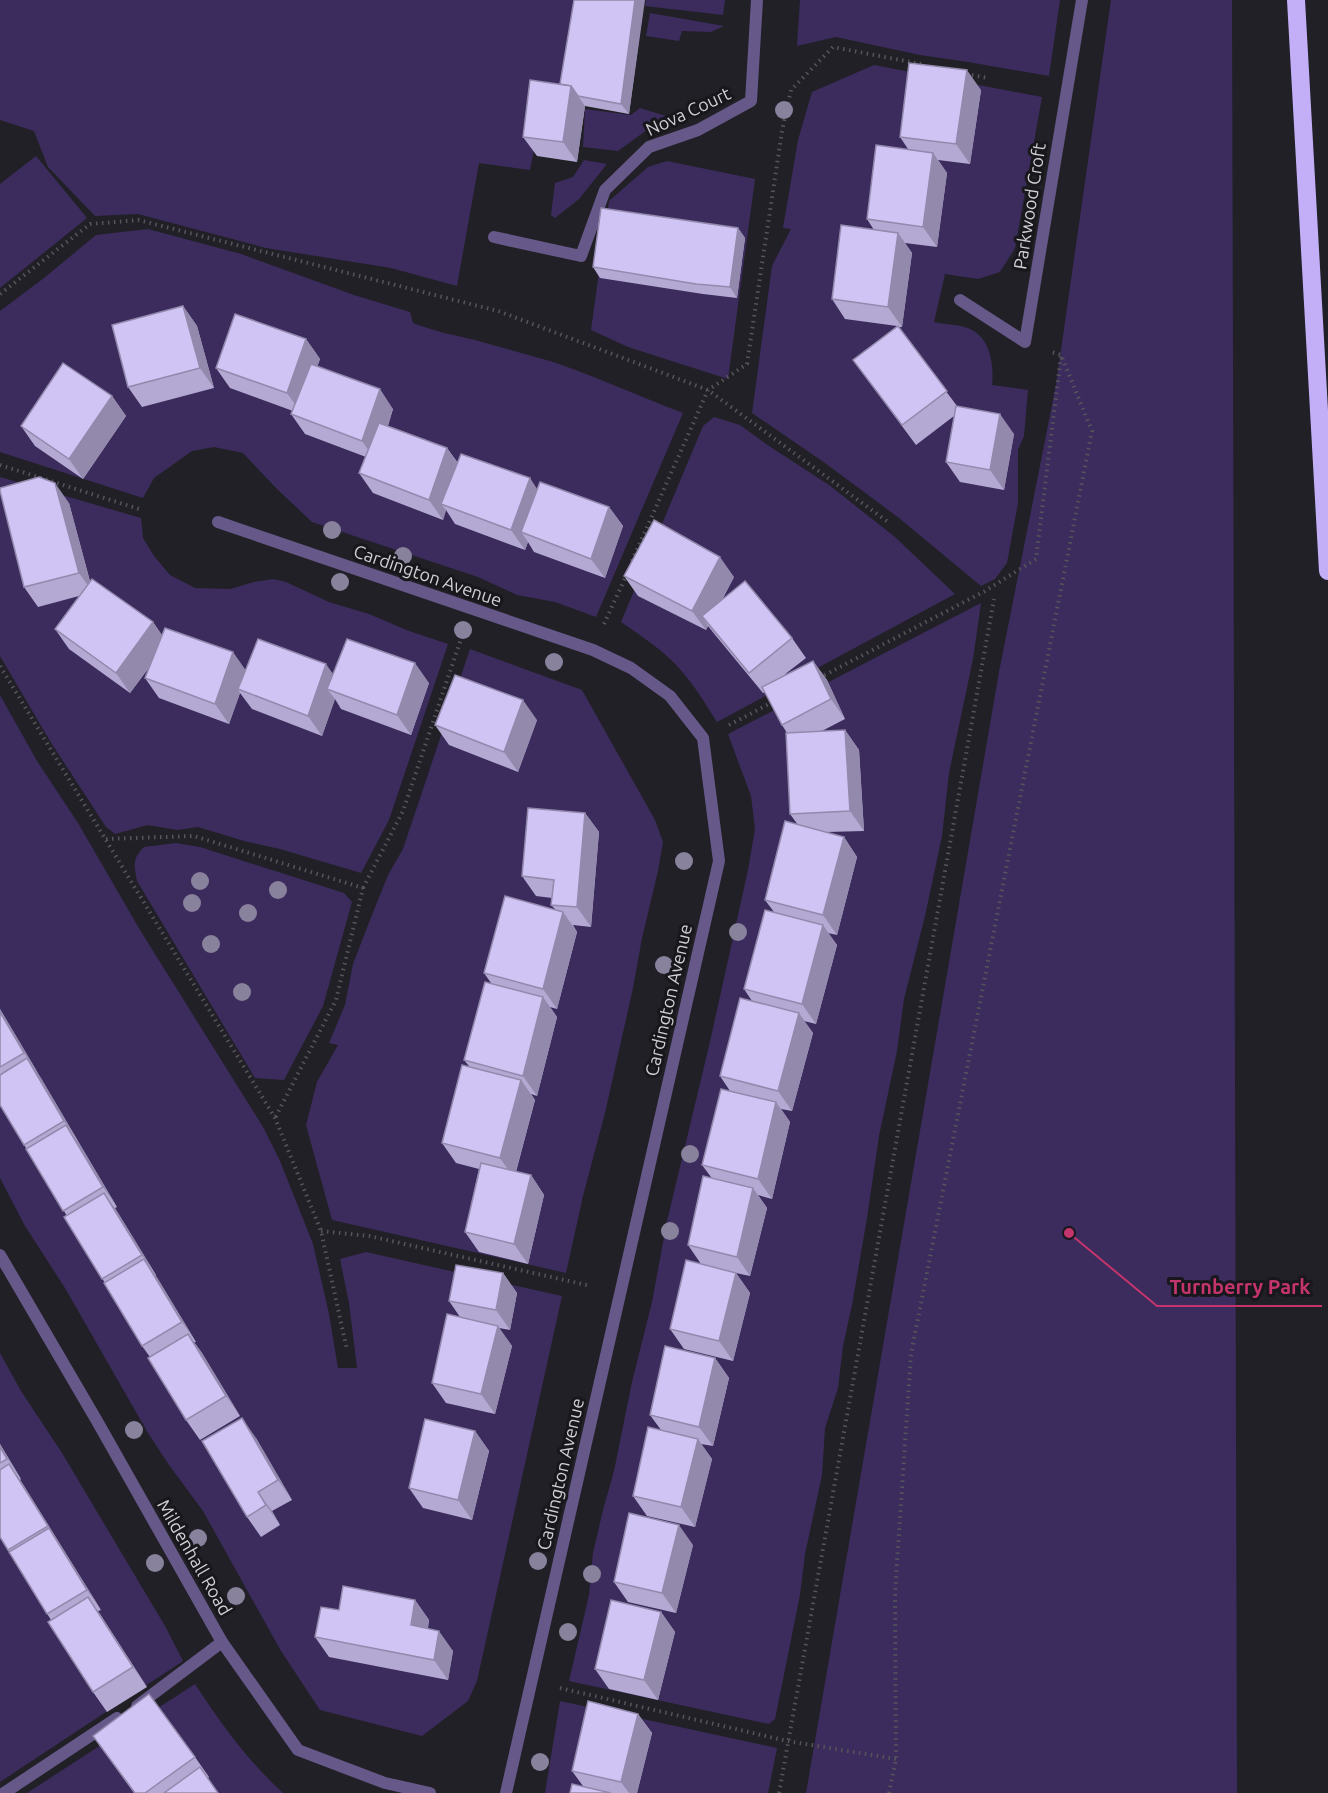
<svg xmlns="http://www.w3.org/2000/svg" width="1328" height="1793" viewBox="0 0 1328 1793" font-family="Ubuntu,sans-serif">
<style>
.green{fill:#3c2c5d}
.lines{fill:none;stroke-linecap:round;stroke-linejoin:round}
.path{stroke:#56555b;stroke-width:4;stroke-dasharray:1.5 4.5;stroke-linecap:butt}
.lane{stroke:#665889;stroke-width:12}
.street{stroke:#665889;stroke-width:12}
.highway{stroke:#c3aff8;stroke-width:18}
.tree{fill:#88829c}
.wall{fill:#b3a9d3}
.shaded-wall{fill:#9289ac}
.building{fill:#d0c4f5;stroke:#9289ac;stroke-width:1.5}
.labels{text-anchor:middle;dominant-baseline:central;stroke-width:6;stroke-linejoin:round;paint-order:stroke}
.street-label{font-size:18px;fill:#d1d0d4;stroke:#18171c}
.leader{fill:none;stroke:#c4346d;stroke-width:2}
.callout-dot{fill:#c4346d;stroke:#18171c;stroke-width:2}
.callout-label{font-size:20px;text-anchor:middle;font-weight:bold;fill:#c4346d;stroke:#18171c;stroke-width:6;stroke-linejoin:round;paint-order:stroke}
</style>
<rect width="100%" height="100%" fill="#212026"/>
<g class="green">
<path d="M0,0H583L566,103L544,100L530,170L479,163L457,286L391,268L266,248L138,214L95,216L48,167L34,131L0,120Z"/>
<path d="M646,0H725L723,15L645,6Z"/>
<path d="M800,0H1060L1049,76L968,62L920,55L836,37L797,46Z"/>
<path d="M1111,0H1232L1237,1793H806L999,672L1056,385Z"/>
<path d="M650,13L724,26L711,32L682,31L679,41L646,36Z"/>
<path d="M874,65L1042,97L1015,248L1000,272L978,279L945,274L934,322C946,325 961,324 972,330C991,340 994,366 992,385L1028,390L1024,436L1018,450V503L1007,563L995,579L981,586L899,518L825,463L752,413L772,266L791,229L783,228L798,140L812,92Z"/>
<path d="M640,108L666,116L618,151L583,147L585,109L631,115Z"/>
<path d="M36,156L87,218L0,288V184Z"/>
<path d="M584,160L607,164L579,199L555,218L551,215L555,183L573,177Z"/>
<path d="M667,161L755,179L728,379L628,347L591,330L609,201L648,167Z"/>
<path d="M148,229L241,254L354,295L410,312L413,323C433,331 453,335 475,340C500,347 525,354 550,361C595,376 638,396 683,413L596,617L555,602L517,595L478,577L312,522L277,489L243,453L214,447L192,451L154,478L143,498L0,452V311L44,278L96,235Z"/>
<path d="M714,417L740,425L766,444L829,485L895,537L955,594L717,722C705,703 694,685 679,668C663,650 641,636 621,622L703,426Z"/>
<path d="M0,477L141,518L143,538L154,556L170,575L195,588L230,589L254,582L273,579L286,582L329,602L369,614L409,631L448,644L389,820L361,873L280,849L244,841L198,827L177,830L148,825L115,834L106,827L50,741L0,656Z"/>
<path d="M981,603L973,659L949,773L942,836L925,916L904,999L897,1051L879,1136L867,1218L852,1305L843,1346L838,1388L825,1428L822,1475L805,1554L800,1595L775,1719L769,1724L569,1681L589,1595L593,1553L603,1510L614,1471L632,1382L652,1302L667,1221L709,1046L748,870L755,829L751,796L728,734Z"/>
<path d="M470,649L582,690L655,820L663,842L658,871L642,938L633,988L605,1113L583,1196L566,1273L332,1220L306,1125L317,1082L338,1045L329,1043L345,1005L353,964L370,920L388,875L403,849Z"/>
<path d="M0,695L37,761L78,823L140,930L263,1127L280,1161L313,1244L329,1314L338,1368H357L349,1303L340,1259L366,1252L562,1296L477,1681L468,1701L422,1736L320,1710L281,1651L203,1511L169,1465L148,1433L65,1288L25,1226L0,1178Z"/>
<path d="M176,843L200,847L344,893L352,902L323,1006L284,1080L255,1078L137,881C134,865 132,859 144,847Z"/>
<path d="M0,1353L21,1391L62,1453L165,1626L183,1661L0,1782Z"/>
<path d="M195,1684C221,1724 248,1761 283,1793H27Z"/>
<path d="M560,1701L777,1748L768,1793H545Z"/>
</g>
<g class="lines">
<g class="path">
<path d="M966,74L988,78"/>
<path d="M0,294L90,224L138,220L498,311L708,390L888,522"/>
<path d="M0,465L142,510"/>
<path d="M632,561L708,390L747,364L782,131L791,90L833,47L921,64"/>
<path d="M604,624L627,574"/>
<path d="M0,666L275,1118L321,1231L347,1350"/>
<path d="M819,678L985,591L1036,559L1061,356"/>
<path d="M729,725L773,702"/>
<path d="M106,839L194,836L363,888L336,1000L275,1118"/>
<path d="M363,888L403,811L462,636"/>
<path d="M321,1231L369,1236L591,1286"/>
<path d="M560,1688L787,1741L896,1759"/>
<path d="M779,1793L994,599"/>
<path d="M889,1793L896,1759L895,1593L911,1354L1092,431L1061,355L1052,352"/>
</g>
<g class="lane">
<path d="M137,1706L222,1642"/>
<path d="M4,1793L117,1718"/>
</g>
<g class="street">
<path d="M494,237L581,256L605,190L649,147L698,130L751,101L757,0"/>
<path d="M960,300L1025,342L1082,0"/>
<path d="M218,522L593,650L631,668L670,696L703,738L719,861L506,1793"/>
<path d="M0,1255L97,1421L222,1642L298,1750L385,1783L430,1793"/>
</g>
<path class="highway" d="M1296,0L1328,571"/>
</g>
<g class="tree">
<circle cx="784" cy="110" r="9"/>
<circle cx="332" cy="530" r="9"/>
<circle cx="403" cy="556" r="9"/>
<circle cx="340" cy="582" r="9"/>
<circle cx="463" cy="630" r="9"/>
<circle cx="554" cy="662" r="9"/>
<circle cx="684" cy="861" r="9"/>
<circle cx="200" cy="881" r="9"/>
<circle cx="278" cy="890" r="9"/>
<circle cx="192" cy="903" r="9"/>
<circle cx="248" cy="913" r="9"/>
<circle cx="738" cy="932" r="9"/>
<circle cx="211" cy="944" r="9"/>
<circle cx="664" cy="965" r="9"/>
<circle cx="242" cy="992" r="9"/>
<circle cx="690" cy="1154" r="9"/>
<circle cx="670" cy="1231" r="9"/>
<circle cx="134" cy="1430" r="9"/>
<circle cx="198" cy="1538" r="9"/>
<circle cx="538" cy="1561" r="9"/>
<circle cx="155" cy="1563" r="9"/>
<circle cx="592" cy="1574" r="9"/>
<circle cx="236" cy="1596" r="9"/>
<circle cx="568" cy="1632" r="9"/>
<circle cx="540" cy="1762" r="9"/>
</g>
<g class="wall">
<path d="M643,9L629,114L585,106L577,162L537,156L523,137L560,84Z"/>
<path d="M981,90L970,164L938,160L947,173L937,247L905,243L912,253L902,327H898L957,406L1014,434L1004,490L960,482L946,462L954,416L916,445L853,360L897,326L845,319L832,299L874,230L867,219L908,149L900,137Z"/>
<path d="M738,228L745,238L737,298L703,294L600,278L593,267Z"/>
<path d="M183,306L197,326L214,388L142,407L128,387Z"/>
<path d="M306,339L320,359L317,367L393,409L388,426L447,448L458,463L538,490L609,507L623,526L605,578L534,552L528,542L525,550L455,524L446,510L443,520L373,493L359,473L366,457L305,434L291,414L293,411L230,388L216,368Z"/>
<path d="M112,396L126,416L83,479L35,446L21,426Z"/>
<path d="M69,503L90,581L153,622L162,636L246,670L333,674L429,683L411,735L341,709L335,699L322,736L252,709L240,693L229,724L159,698L145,678L151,665L130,693L69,649L55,629L79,596L38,607L24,587Z"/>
<path d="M624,576L734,577L722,600L792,638L806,658L784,675L813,661L827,680L845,719L822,731L845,730L859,750L864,831L827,832L844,837L857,857L837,935L828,933L837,945L816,1024L804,1021L813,1033L792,1111L781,1109L790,1122L772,1199L758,1195L767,1208L750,1276L736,1273L750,1293L733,1361L684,1349L670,1329L701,1264L688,1245L711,1177L702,1165L730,1091L720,1076L752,1001L744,989L774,912L765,900L798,825L790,814L787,733L782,725L765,692L763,693L716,636L708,626L706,630L638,596Z"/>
<path d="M537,720L518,772L449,745L435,725Z"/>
<path d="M585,813L599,832L591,927L573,925L577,932L557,1009L550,1007L557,1017L537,1096L531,1094L535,1100L516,1172L531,1175L544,1195L528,1264L479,1252L465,1232L479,1169L456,1163L442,1143L469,1066L464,1060L491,983L484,973L555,909L551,905L552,898L536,896L522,876Z"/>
<path d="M0,1009L117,1207L115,1208L156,1275V1276L196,1342H194L202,1353L240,1416L200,1440L186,1420L150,1357L142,1346L105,1283L64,1217L67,1216L0,1105Z"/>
<path d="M503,1273L517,1293L510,1330L499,1328L512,1346L495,1414L446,1403L432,1383L460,1317L449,1301Z"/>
<path d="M715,1358L729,1378L713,1446L701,1444L712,1459L695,1527L647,1516L633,1496L661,1430L650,1415Z"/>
<path d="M475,1431L489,1451L472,1520L423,1508L409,1488Z"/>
<path d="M256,1438L292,1500L272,1511L280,1525L261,1537L247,1517Z"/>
<path d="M0,1444L21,1479L20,1480L101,1610L98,1611L147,1687L107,1712L93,1692L51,1620L0,1537Z"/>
<path d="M693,1545L676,1613L628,1602L614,1582Z"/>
<path d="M415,1600L429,1620L428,1628L453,1651L448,1680L329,1657L315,1637L339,1610Z"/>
<path d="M661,1612L675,1632L658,1700L609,1689L595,1669Z"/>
<path d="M638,1714L652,1733L637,1793H570L583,1786L572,1771Z"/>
<path d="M93,1736L195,1757L209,1777L208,1778L218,1793H134Z"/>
</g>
<g class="shaded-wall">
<path d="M635,0H645L629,114L621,104Z"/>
<path d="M967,70L981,90L970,164L956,144Z"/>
<path d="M571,86L585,106L577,162L563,142Z"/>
<path d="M933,153L947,173L937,247L923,227Z"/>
<path d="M738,228L745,238L737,298L730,287Z"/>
<path d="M898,233L912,253L902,327L888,307Z"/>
<path d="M183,306L197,326L214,388L200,368Z"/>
<path d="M306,339L320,359L301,413L287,393Z"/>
<path d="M380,389L393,409L376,461L362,441Z"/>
<path d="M112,396L126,416L83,479L69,459Z"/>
<path d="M1000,414L1014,434L1004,490L990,470Z"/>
<path d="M447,448L461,468L441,504L446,510L443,520L429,500Z"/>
<path d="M530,478L543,498L521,532L528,542L525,550L511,530Z"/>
<path d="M55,483L69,503L93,593L79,573Z"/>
<path d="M609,507L623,526L605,578L591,559Z"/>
<path d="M720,557L734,577L709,625L702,616L708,626L706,630L692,611Z"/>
<path d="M153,622L167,642L130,693L116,673Z"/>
<path d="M233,652L247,672L238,689L240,693L229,724L215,704Z"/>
<path d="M813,661L827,680L845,719L831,699Z"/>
<path d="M415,663L429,683L411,735L397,715Z"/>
<path d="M326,664L340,684L327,689L335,699L322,736L308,716Z"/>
<path d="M523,700L537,720L518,772L504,752Z"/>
<path d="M845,730L859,750L864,831L850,811Z"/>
<path d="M585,813L599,832L591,927L577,907Z"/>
<path d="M844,837L857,857L837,935L823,915Z"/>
<path d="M563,912L577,932L557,1009L543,989Z"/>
<path d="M823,925L837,945L816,1024L802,1004Z"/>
<path d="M543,997L557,1017L537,1096L523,1076Z"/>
<path d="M0,1009L38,1073L24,1053L0,1012Z"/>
<path d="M799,1013L813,1033L792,1111L778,1091Z"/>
<path d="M27,1058L41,1078L78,1141L64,1121Z"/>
<path d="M521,1080L535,1100L514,1178L500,1158Z"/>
<path d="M776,1102L790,1122L772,1199L758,1179Z"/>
<path d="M66,1125L80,1145L117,1207L103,1187Z"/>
<path d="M531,1175L544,1195L528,1264L514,1244Z"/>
<path d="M753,1188L767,1208L750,1276L737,1257Z"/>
<path d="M104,1193L118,1213L156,1275L142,1255Z"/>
<path d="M144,1259L158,1279L196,1342L182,1322Z"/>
<path d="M503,1273L517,1293L510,1330L496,1310Z"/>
<path d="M736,1273L750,1293L733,1361L719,1341Z"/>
<path d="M498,1326L512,1346L495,1414L481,1394Z"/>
<path d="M188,1334L202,1353L240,1416L226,1396Z"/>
<path d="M715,1358L729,1378L713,1446L699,1427Z"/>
<path d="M242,1418L256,1438L292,1500L278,1480Z"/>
<path d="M475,1431L489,1451L472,1520L458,1500Z"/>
<path d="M698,1439L712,1459L695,1527L681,1507Z"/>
<path d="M0,1444L21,1479L0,1447Z"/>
<path d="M9,1464L23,1484L101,1610L87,1590Z"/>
<path d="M258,1492L272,1511L280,1525L266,1505Z"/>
<path d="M679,1525L693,1545L676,1613L662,1593Z"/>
<path d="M88,1597L102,1617L147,1687L133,1667Z"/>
<path d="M415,1600L429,1620L425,1645L411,1625Z"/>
<path d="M661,1612L675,1632L658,1700L644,1680Z"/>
<path d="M439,1631L453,1651L448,1680L434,1660Z"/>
<path d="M638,1714L652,1733L637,1793H629L621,1782Z"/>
</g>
<g class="building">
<path d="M574,0H635L621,104L578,96L571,86L560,84Z"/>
<path d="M909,63L967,70L956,144L900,137Z"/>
<path d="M530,80L571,86L563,142L523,137Z"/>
<path d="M876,145L933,153L923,227L867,219Z"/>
<path d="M601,208L738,228L730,287L696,284L593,267Z"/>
<path d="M841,225L898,233L888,307L832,299Z"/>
<path d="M183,306L200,368L128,387L112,325Z"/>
<path d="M235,314L306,339L287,393L216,368Z"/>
<path d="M898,326L947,391L902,425L853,360Z"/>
<path d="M63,363L112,396L69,459L21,426Z"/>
<path d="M311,364L380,389L362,441L291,414Z"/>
<path d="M956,406L1000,414L990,470L946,462Z"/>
<path d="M379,423L447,448L429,500L359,473Z"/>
<path d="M461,454L530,478L511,530L441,504Z"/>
<path d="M39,477L55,483L79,573L24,587L0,491V488Z"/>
<path d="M540,482L609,507L591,559L521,532Z"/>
<path d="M654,520L720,557L692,611L624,576Z"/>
<path d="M92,579L153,622L116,673L55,629Z"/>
<path d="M745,581L792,638L749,673L702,616Z"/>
<path d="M165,628L233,652L215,704L145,678Z"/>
<path d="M258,639L326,664L308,716L238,689Z"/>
<path d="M347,639L415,663L397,715L327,689Z"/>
<path d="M813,661L831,699L782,725L762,687Z"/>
<path d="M455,675L523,700L504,752L435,725Z"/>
<path d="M845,730L850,811L790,814L786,733Z"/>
<path d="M528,808L585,813L577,907L551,905L554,880L522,876Z"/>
<path d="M785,821L844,837L823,915L765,900Z"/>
<path d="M505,896L563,912L543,989L484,973Z"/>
<path d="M765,910L823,925L802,1004L744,989Z"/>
<path d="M485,982L543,997L523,1076L464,1060Z"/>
<path d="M740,998L799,1013L778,1091L720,1076Z"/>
<path d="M0,1012L24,1053L0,1067Z"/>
<path d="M27,1058L64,1121L24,1145L0,1105V1075Z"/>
<path d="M462,1065L521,1080L500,1158L442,1143Z"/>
<path d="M721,1089L776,1102L758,1179L702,1165Z"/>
<path d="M66,1125L103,1187L63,1211L26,1149Z"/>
<path d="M481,1163L531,1175L514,1244L465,1232Z"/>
<path d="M703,1176L753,1188L737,1257L688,1245Z"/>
<path d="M104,1193L142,1255L102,1279L64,1217Z"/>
<path d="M144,1259L182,1322L142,1346L104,1283Z"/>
<path d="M686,1260L736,1273L719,1341L670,1329Z"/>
<path d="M456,1265L503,1273L496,1310L449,1301Z"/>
<path d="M447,1314L498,1326L481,1394L432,1383Z"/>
<path d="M188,1334L226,1396L186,1420L148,1358Z"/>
<path d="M665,1346L715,1358L699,1427L650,1415Z"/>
<path d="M242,1418L278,1480L258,1492L266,1505L247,1517L202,1441Z"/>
<path d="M425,1419L475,1431L458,1500L409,1488Z"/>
<path d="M648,1427L698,1439L681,1507L633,1496Z"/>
<path d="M0,1447L7,1459L0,1463Z"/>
<path d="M9,1464L48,1526L8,1550L0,1537V1470Z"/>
<path d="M629,1513L679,1525L662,1593L614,1582Z"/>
<path d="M49,1528L87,1590L47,1614L9,1552Z"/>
<path d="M343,1586L415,1600L411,1625L439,1631L434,1660L315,1637L321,1607L339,1610Z"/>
<path d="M88,1597L133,1667L93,1692L48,1622Z"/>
<path d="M611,1600L661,1612L644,1680L595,1669Z"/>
<path d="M149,1694L195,1757L145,1793H135L93,1736Z"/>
<path d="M588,1701L638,1714L621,1782L572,1771Z"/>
<path d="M200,1767L218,1793H164Z"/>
<path d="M572,1784L611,1793H570Z"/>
</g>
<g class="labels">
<g class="street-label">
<text transform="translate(688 111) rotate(-25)">Nova Court</text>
<text transform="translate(1029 206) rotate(-81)">Parkwood Croft</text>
<text transform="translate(428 575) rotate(19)">Cardington Avenue</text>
<text transform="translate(668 1000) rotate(-77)">Cardington Avenue</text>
<text transform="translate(560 1474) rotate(-77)">Cardington Avenue</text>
<text transform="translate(195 1557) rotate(60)">Mildenhall Road</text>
</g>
</g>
<path class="leader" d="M1069 1233L1157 1306H1322"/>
<circle class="callout-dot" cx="1069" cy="1233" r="6"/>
<g class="callout-label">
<text x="1240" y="1294">Turnberry Park</text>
</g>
</svg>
